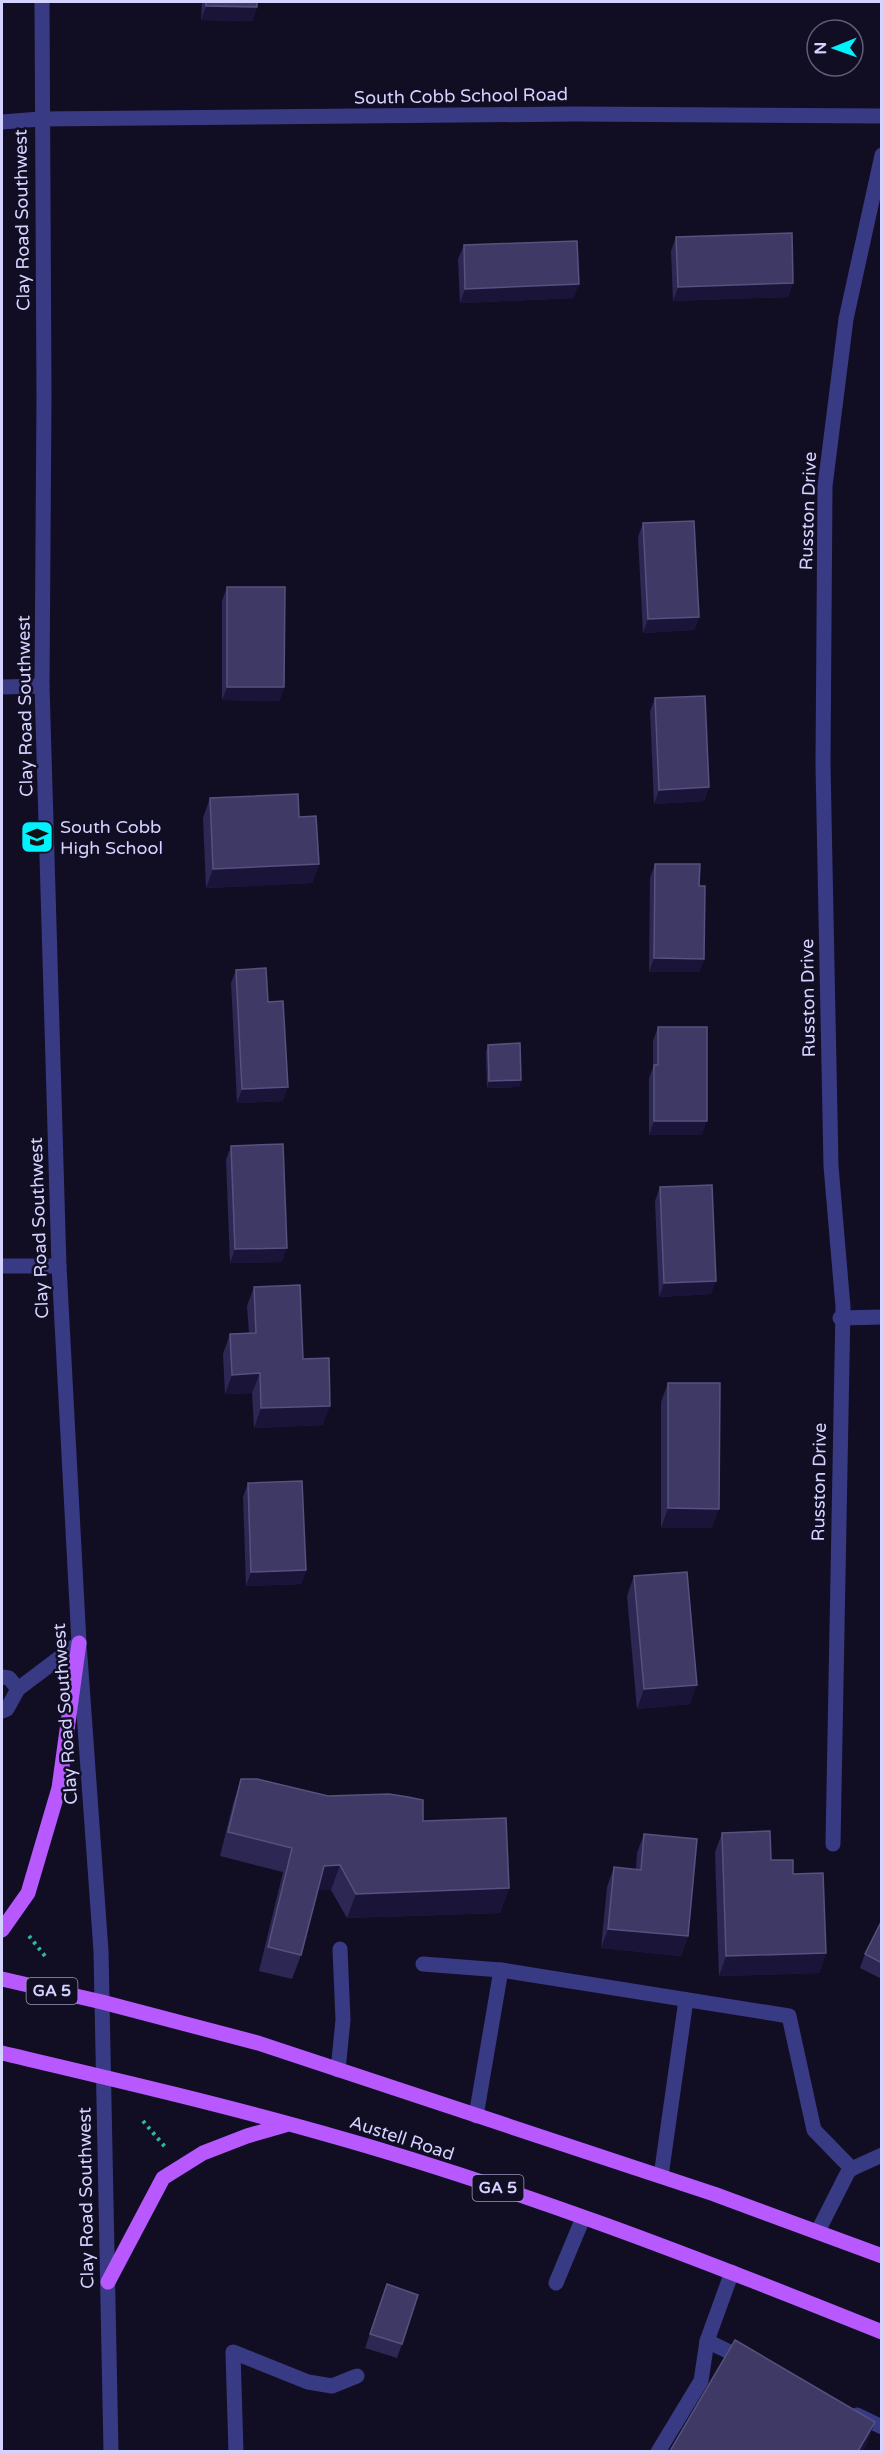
<svg xmlns="http://www.w3.org/2000/svg" width="883" height="2453" viewBox="0 0 883 2453" font-family="'Varela Round',sans-serif">
<style>
.lines{fill:none;stroke-linecap:round;stroke-linejoin:round}
.path{stroke:#2db7a7;stroke-width:4;stroke-dasharray:3 4.5;stroke-linecap:butt}
.minor{stroke:#393a84;stroke-width:15}
.major{stroke:#b759ff;stroke-width:15}
.wall{fill:#2d2753}
.shaded-wall{fill:#1a1538}
.building{fill:#3f3965;stroke:#56517e;stroke-width:1.5}
.labels{text-anchor:middle;dominant-baseline:central;stroke-width:5;stroke-linejoin:round;paint-order:stroke}
.shield{fill:#110e24;stroke:#9a97bd;stroke-width:1.5}
.shield-label{font-size:16px;font-weight:bold;fill:#d4d2ff}
.street-label{font-size:18px;fill:#d4d2ff;stroke:#110e24}
.poi-label{font-size:18px;fill:#d4d2ff;stroke:#110e24;text-anchor:start}
</style>
<rect width="100%" height="100%" fill="#110e24"/>
<g class="lines">
<g class="path">
<path d="M29,1936L45,1956"/>
<path d="M143,2121L166,2148"/>
</g>
<g class="minor">
<path d="M42,2L44,397L42,686L59,1266L79,1643L101,1951L111,2452"/>
<path d="M2,122L40,119L576,114L882,116"/>
<path d="M2,687L42,686"/>
<path d="M2,1266H59"/>
<path d="M840,1318L882,1317"/>
<path d="M2,1677L9,1678L18,1689"/>
<path d="M2,1711L7,1709L18,1689L79,1643"/>
<path d="M833,1844L843,1307L831,1166L823,765L825,486L846,319L882,155"/>
<path d="M423,1964L501,1970"/>
<path d="M338,2070L343,2020L340,1949"/>
<path d="M476,2116L501,1970L789,2016L814,2130L852,2169"/>
<path d="M661,2176L686,2000"/>
<path d="M818,2231L849,2170L882,2155"/>
<path d="M732,2272L707,2341L744,2359"/>
<path d="M556,2283L583,2218"/>
<path d="M857,2415L882,2427"/>
<path d="M236,2452L233,2352L308,2382L332,2386L357,2376"/>
<path d="M658,2452L701,2381L707,2341"/>
</g>
<g class="major">
<path d="M2,1930L28,1893L59,1788L79,1643"/>
<path d="M2,1979L102,2002L258,2043L714,2194L882,2256"/>
<path d="M2,2053C108,2078 216,2103 322,2133C512,2186 698,2258 882,2332"/>
<path d="M108,2282L163,2178L203,2153L247,2136L285,2125"/>
</g>
</g>
<g class="wall">
<path d="M202,2H257V7L252,21L201,20Z"/>
<path d="M676,237L793,283L788,297L673,301L671,251Z"/>
<path d="M464,245L574,298L460,303L458,259Z"/>
<path d="M643,523L699,617L694,630L643,633L638,537Z"/>
<path d="M227,587L284,687L279,701L222,700V601Z"/>
<path d="M655,698L709,787L704,801L654,804L650,711Z"/>
<path d="M210,798L299,817L319,864L312,883L206,888L203,818Z"/>
<path d="M655,864L699,886L704,959L699,972H649L650,878Z"/>
<path d="M236,970L268,1002L283,1101L237,1103L231,983Z"/>
<path d="M658,1027L702,1135H649V1078L653,1067V1041Z"/>
<path d="M488,1045L521,1080L519,1087L487,1088L486,1052Z"/>
<path d="M231,1146L282,1262L230,1263L226,1160Z"/>
<path d="M660,1187L711,1294L659,1297L655,1201Z"/>
<path d="M254,1287L303,1359L323,1425L254,1428L252,1393L225,1394L223,1354L230,1334L249,1333L247,1306Z"/>
<path d="M668,1383L712,1528H661V1402Z"/>
<path d="M248,1483L306,1570L301,1584L246,1586L243,1497Z"/>
<path d="M634,1576L690,1704L637,1709L627,1596Z"/>
<path d="M241,1779L423,1821L509,1888L500,1913L347,1918L331,1890H318L301,1955L292,1979L259,1971L283,1872L220,1856L233,1804Z"/>
<path d="M722,1833L771,1860L826,1953L819,1973L719,1976L715,1852Z"/>
<path d="M644,1834L688,1936L681,1956L601,1948L607,1887L614,1867L636,1869L637,1853Z"/>
<path d="M882,1920V1979L860,1968L865,1954Z"/>
<path d="M387,2284L402,2344L397,2358L365,2348Z"/>
</g>
<g class="shaded-wall">
<path d="M206,6L257,7L252,21L201,20Z"/>
<path d="M793,283L788,297L673,301L678,287Z"/>
<path d="M579,284L574,298L460,303L465,289Z"/>
<path d="M699,617L694,630L643,633L648,619Z"/>
<path d="M227,687H284L279,701L222,700Z"/>
<path d="M709,787L704,801L654,804L659,790Z"/>
<path d="M319,864L312,883L206,888L213,869Z"/>
<path d="M654,958L704,959L699,972H649Z"/>
<path d="M521,1080L519,1087L487,1088L489,1081Z"/>
<path d="M288,1087L283,1101L237,1103L242,1089Z"/>
<path d="M654,1121H707L702,1135H649Z"/>
<path d="M287,1248L282,1262L230,1263L235,1249Z"/>
<path d="M716,1281L711,1294L659,1297L664,1283Z"/>
<path d="M260,1373L252,1393L225,1394L232,1375Z"/>
<path d="M330,1406L323,1425L254,1428L261,1408Z"/>
<path d="M668,1508L719,1509L712,1528H661Z"/>
<path d="M306,1570L301,1584L246,1586L251,1572Z"/>
<path d="M697,1685L690,1704L637,1709L644,1689Z"/>
<path d="M340,1865L331,1890H315L324,1866Z"/>
<path d="M509,1888L500,1913L347,1918L356,1894Z"/>
<path d="M608,1929L688,1936L681,1956L601,1948Z"/>
<path d="M826,1953L819,1973L719,1976L726,1956Z"/>
<path d="M875,2422L866,2446L863,2451H858Z"/>
</g>
<g class="building">
<path d="M206,2H257V7L206,6Z"/>
<path d="M792,233L793,283L678,287L676,237Z"/>
<path d="M577,241L579,284L465,289L464,245Z"/>
<path d="M694,521L699,617L648,619L643,523Z"/>
<path d="M227,587H285L284,687H227Z"/>
<path d="M705,696L709,787L659,790L655,698Z"/>
<path d="M298,794L299,817L316,816L319,864L213,869L210,798Z"/>
<path d="M655,864H700L699,886H705L704,959L654,958Z"/>
<path d="M266,968L268,1002L283,1001L288,1087L242,1089L236,970Z"/>
<path d="M658,1027H707V1121H654V1065H658Z"/>
<path d="M520,1043L521,1080L489,1081L488,1045Z"/>
<path d="M283,1144L287,1248L235,1249L231,1146Z"/>
<path d="M712,1185L716,1281L664,1283L660,1187Z"/>
<path d="M300,1285L303,1359L329,1358L330,1406L261,1408L260,1373L232,1375L230,1334L256,1333L254,1287Z"/>
<path d="M668,1383H720L719,1509L668,1508Z"/>
<path d="M302,1481L306,1570L251,1572L248,1483Z"/>
<path d="M687,1572L697,1685L644,1689L634,1576Z"/>
<path d="M241,1779H257L328,1796L389,1794L408,1797L423,1800V1821L506,1818L509,1888L356,1894L340,1865L324,1866L301,1955L268,1947L292,1848L228,1832Z"/>
<path d="M770,1831L771,1860H793V1874L823,1873L826,1953L726,1956L722,1833Z"/>
<path d="M644,1834L697,1839L688,1936L608,1929L614,1867L641,1870Z"/>
<path d="M882,1920V1963L865,1954Z"/>
<path d="M387,2284L418,2295L402,2344L370,2334Z"/>
<path d="M735,2340L875,2422L858,2451H670Z"/>
</g>
<defs>
<g id="school-square" transform="scale(1.725)"><rect x="-9" y="-9" width="18" height="18" rx="4" fill="#00f3fd" stroke="#110e24"/><path d="M0-5L7-2L0 1L-7-2ZM-4 1L0 2.5L4 1V4Q0 6-4 4Z" fill="#111"/></g>
</defs>
<g fill-rule="evenodd">
<use href="#school-square" x="37" y="837"/>
</g>
<g class="labels">
<g class="shield">
<rect x="26.5" y="1978" width="51" height="26" rx="4.5"/>
<rect x="472.5" y="2175" width="51" height="26" rx="4.5"/>
</g>
<g class="shield-label">
<text x="52" y="1991">GA 5</text>
<text x="498" y="2188">GA 5</text>
</g>
<g class="street-label">
<text transform="translate(461 96) rotate(-1)">South Cobb School Road</text>
<text transform="translate(22 220) rotate(-91)">Clay Road Southwest</text>
<text transform="translate(808 511) rotate(-88)">Russton Drive</text>
<text transform="translate(25 706) rotate(-91)">Clay Road Southwest</text>
<text transform="translate(808 998) rotate(-91)">Russton Drive</text>
<text transform="translate(39 1228) rotate(-92)">Clay Road Southwest</text>
<text transform="translate(819 1482) rotate(-89)">Russton Drive</text>
<text transform="translate(65 1714) rotate(-94)">Clay Road Southwest</text>
<text transform="translate(402 2138) rotate(18)">Austell Road</text>
<text transform="translate(86 2198) rotate(-91)">Clay Road Southwest</text>
</g>
<g class="poi-label">
<text x="60" y="827">South Cobb<tspan x="60" dy="21">High School</tspan></text>
</g>
</g>
<rect width="883" height="2453" fill="none" stroke="#d4d2ff" stroke-width="6"/>
<g transform="translate(835 48) rotate(269)"><circle r="28" fill="#110e24" stroke="#5f5c7c" stroke-width="1.5"/>
<path d="M0-4.5L10 22L0 15L-10 22Z" fill="#00f3fd"/>
<text y="-9" font-size="16" font-weight="bold" text-anchor="middle" fill="#d4d2ff">N</text>
</g>
</svg>
